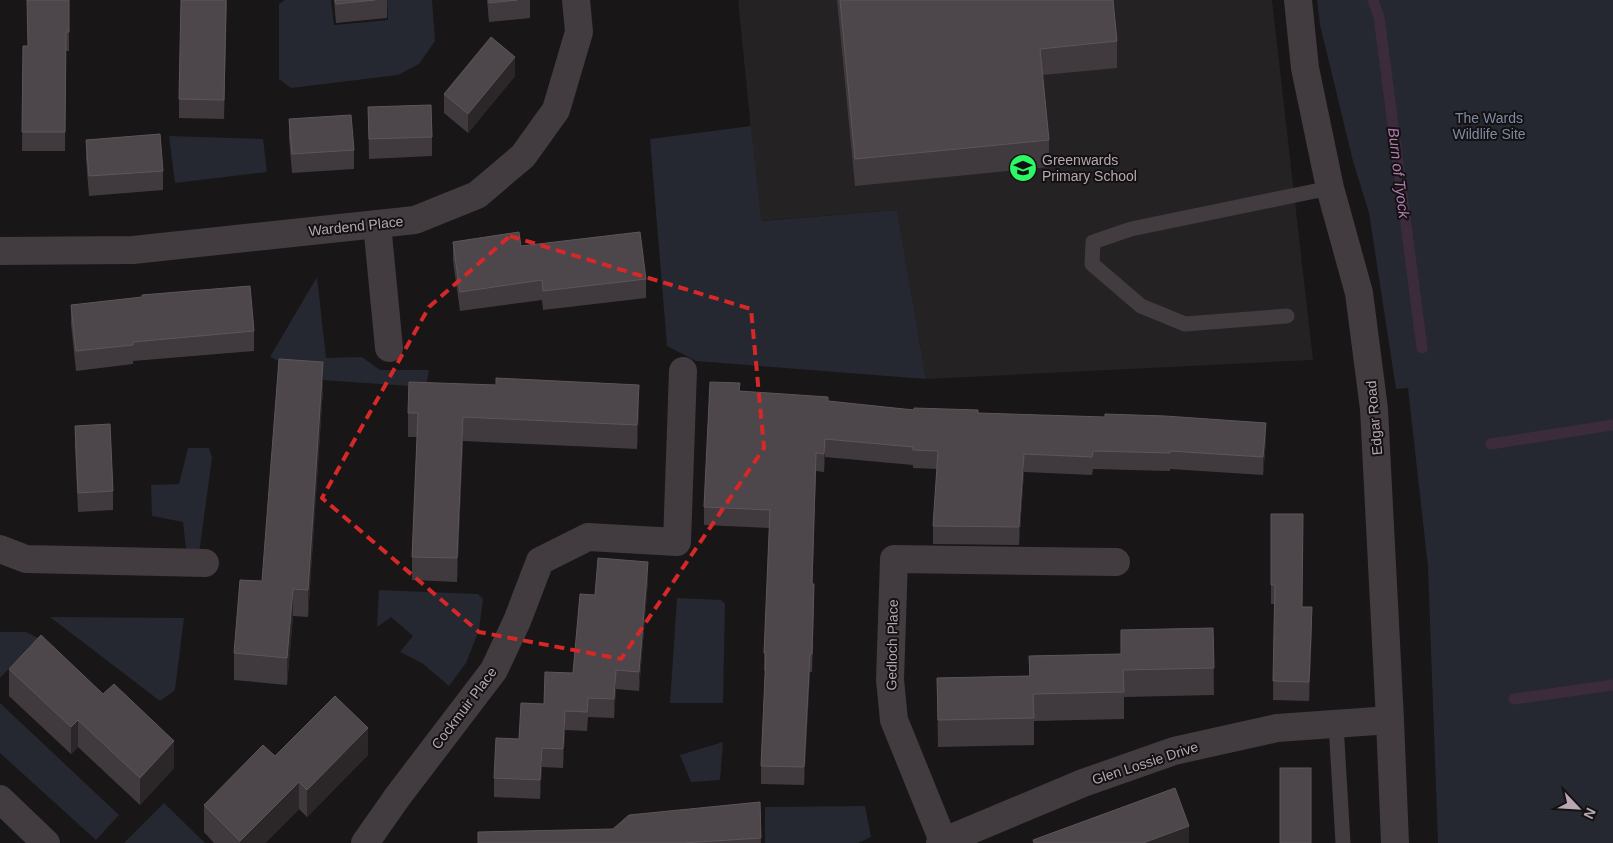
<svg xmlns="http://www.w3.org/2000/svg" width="1613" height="843" viewBox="0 0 1613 843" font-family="Helvetica,sans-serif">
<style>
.built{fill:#252223}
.green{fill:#252830}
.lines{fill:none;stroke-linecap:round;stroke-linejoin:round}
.stream{stroke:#3c2b3b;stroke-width:11}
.service{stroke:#423b3f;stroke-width:15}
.minor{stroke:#423b3f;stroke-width:28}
.wall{fill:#403a3e}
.shaded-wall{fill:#2b2729}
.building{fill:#4d464a;stroke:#5e555b}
.marked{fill:none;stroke:#d62828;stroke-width:4;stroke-dasharray:10 6;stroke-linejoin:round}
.labels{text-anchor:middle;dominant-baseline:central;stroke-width:4;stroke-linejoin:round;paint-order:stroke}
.park-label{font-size:14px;fill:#7e8aa4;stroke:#131111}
.poi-label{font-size:14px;fill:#b8a7b3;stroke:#131111;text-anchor:start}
.street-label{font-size:14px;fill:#b8a7b3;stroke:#131111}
.water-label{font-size:15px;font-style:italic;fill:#b47db0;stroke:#131111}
</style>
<rect width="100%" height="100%" fill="#181616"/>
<path class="built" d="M738,0H1272L1313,360L926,379L897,210L760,221Z"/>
<g class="green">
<path d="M285,0H331L334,25L388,20L387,0H432L435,41L419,64L398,75L291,88L279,79V4Z"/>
<path d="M1317,0H1613V843H1438L1428,567L1408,388L1396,389L1369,213L1353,161L1320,25Z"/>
<path d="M751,126L761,221L897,210L926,379L696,361L667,346L650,139Z"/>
<path d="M169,136L263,139L267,172L175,183Z"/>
<path d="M317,277L326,358L362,357L380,370H429L426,387L321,380L270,357Z"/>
<path d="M188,448H209L212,458L199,554L186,549L183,522L152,516L151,485L179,484Z"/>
<path d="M379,590L478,594L483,599L479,630L466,663L449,686L422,663L400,652L413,636L391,617L377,627Z"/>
<path d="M677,598L721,600L725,604L723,703H670Z"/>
<path d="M50,617L184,618L175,690L160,701Z"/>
<path d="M0,632H26L38,638L0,678Z"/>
<path d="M0,703L119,815L96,840L0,753Z"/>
<path d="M723,742L720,780L691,782L680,755Z"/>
<path d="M164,803L205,843H124Z"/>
<path d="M865,806L871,837L858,843H765V807Z"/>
</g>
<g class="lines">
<g class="stream">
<path d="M1373,0L1379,17L1422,348"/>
<path d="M1491,444L1613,425"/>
<path d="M1514,699L1613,685"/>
</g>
<g class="service">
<path d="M1287,316L1185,324L1141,306L1092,264L1093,242L1131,229L1330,188"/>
<path d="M1336,724L1343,843"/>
</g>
<g class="minor">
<path d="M1298,0L1305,68L1330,188L1359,293L1374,409L1390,720L1395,843"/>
<path d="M377,224L389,348"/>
<path d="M0,251L133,250L415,220L477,195L523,156L556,110L579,32L576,0"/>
<path d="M0,549L26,559L205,563"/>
<path d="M0,799L46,843"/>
<path d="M943,841L894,720L890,680L894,559L1116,562"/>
<path d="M365,843L398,796L494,670L517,621L540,561L588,537L677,542L683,371"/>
<path d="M940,843L1083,783L1174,751L1277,728L1390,720"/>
</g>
</g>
<g class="wall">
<path d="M69,0V51H66L65,151H22L23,46H28Z"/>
<path d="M227,0L224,119L179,118V99Z"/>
<path d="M334,0H387V18L336,23Z"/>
<path d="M487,0H530V18L489,22Z"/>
<path d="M837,0H1113L1117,41V68L1043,75L1049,140V167L855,186Z"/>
<path d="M515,76L468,133L444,113V94Z"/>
<path d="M368,107L432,137V156L369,159Z"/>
<path d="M289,119L354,150V169L292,173L289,138Z"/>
<path d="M86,140L163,171V190L89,196L86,159Z"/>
<path d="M453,242L521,246L646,279V298L543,310L542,300L460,311L453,261Z"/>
<path d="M71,305L254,331V351L133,361V364L76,371L71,324Z"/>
<path d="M323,389L308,617L293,616L287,685L234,680V653L262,581Z"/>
<path d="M740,391L828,402L914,410L978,413L1266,441L1263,475L1170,469V471L1093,469L1092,475L1024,472L1019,545L933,544V526L937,469L913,468V465L825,457L824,472L816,471L812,584L814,603L812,672H810L804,785L761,784V766L765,671H764V653L770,528L704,525V507Z"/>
<path d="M639,409L637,449L463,441L457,582L412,580V557L417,437H408V413Z"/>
<path d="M75,426L113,491V510L78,512L75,445Z"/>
<path d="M1271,514L1302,607L1312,627L1309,701L1273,700L1274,604H1271Z"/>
<path d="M648,581L639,691L616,689L614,718L588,717L587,731L565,730L563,768L542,767L540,799L494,797V778L519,739L573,673L595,595Z"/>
<path d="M1213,628L1214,695L1124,697V719L1034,721V745L938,747L937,678L1029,676V656L1121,654Z"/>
<path d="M9,669L174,768L140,805L78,747L71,754L9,696Z"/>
<path d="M368,755L307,817L299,809L265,843H214L204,832V805L275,756Z"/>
<path d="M760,802L761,843H478L613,829Z"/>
</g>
<g class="shaded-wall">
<path d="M515,57V76L468,133V114Z"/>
<path d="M323,362V389L308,617V590Z"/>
<path d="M639,385V409L637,449V425Z"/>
<path d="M463,417V441L457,582V558Z"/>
<path d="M1266,423V441L1263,475V457Z"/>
<path d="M825,439V457L824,472V454Z"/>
<path d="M816,453V471L812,602V584Z"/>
<path d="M1024,454V472L1019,545V527Z"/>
<path d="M648,562V581L639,691V672Z"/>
<path d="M814,584V603L812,672V654Z"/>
<path d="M293,589V616L287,685V658Z"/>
<path d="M1312,607V627L1309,701V682Z"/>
<path d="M810,654V672L804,785V767Z"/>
<path d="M616,670V689L614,718V699Z"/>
<path d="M565,711V730L563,768V749Z"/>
<path d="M78,720V747L71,754V727Z"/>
<path d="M368,728V755L307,817V790Z"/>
<path d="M174,741V768L140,805V778Z"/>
<path d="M542,748V767L540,799V780Z"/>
<path d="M299,782V809L265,843H240V841Z"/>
<path d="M1189,826V843H1143Z"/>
</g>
<g class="building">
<path d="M27,0H69V32H66L65,132H22L23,46H28Z"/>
<path d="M181,0H226L224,100L179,99Z"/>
<path d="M335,0H375L336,4Z"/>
<path d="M489,0H517L489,3Z"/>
<path d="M840,0H1113L1117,41L1040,49L1049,140L855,159Z"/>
<path d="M491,37L515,57L468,114L444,94Z"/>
<path d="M431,105L432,137L369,139L368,107Z"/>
<path d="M351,115L354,150L292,154L289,119Z"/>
<path d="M160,134L163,171L89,176L86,140Z"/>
<path d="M519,232L521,246L640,232L646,279L543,291L542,280L460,292L453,242Z"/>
<path d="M250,286L254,331L133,342V345L76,351L71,305L142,297V295Z"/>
<path d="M279,359L323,362L308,590L293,589L287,658L234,653L240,580L262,581Z"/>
<path d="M496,378L639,385L637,425L463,417L457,558L412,557L418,413H408L409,382L496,385Z"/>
<path d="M710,382L740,383L739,391L828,397V401L914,410V408L978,410V413L1105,417V414L1165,416L1266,423L1263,457L1170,451V453L1093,451L1092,457L1024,454L1019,527L933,526L938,451L913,450V447L825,439L824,454L816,453L812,584H814L812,654H810L804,767L761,766L766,653H764L770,510L704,507Z"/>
<path d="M110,424L113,491L78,493L75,426Z"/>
<path d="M1271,514H1303L1302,607H1312L1309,682L1273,681L1275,585H1271Z"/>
<path d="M598,558L648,562L639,672L616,670L614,699L588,698L587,712L565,711L563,749L542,748L540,780L494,778L496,738L519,739L521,703L544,704L545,672L573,673L580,594L595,595Z"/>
<path d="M1213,628L1214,668L1123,670L1124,692L1033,694L1034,718L938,720L937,678L1030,676L1029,656L1121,654V630Z"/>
<path d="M41,635L103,694L114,684L174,741L140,778L78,720L71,727L9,669Z"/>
<path d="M335,696L368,728L307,790L299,782L240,841L204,805L263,745L275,756Z"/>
<rect x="1280" y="768" width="31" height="75"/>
<path d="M1175,788L1189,826L1143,843H1034L1033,840Z"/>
<path d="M760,802L761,838L683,843H478V832L613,829L629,815Z"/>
</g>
<path class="marked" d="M510,236L751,309L764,448L621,659L479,632L322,498L429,307Z"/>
<defs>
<g id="school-disc" transform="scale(1.4375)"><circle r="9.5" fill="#2ef766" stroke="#131111"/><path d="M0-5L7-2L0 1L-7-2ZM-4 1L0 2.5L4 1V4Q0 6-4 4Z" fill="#111"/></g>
</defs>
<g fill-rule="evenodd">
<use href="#school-disc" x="1023" y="168"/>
</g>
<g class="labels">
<g class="park-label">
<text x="1489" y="118">The Wards<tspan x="1489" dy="16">Wildlife Site</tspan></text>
</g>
<g class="poi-label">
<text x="1042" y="160">Greenwards<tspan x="1042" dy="16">Primary School</tspan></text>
</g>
<g class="street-label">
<text transform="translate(356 226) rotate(-6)">Wardend Place</text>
<text transform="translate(1374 418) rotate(-95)">Edgar Road</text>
<text transform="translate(892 645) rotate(-89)">Gedloch Place</text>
<text transform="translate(464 708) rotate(-53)">Cockmuir Place</text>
<text transform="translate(1145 763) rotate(-18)">Glen Lossie Drive</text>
</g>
<g class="water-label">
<text transform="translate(1399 173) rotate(83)">Burn of Tyock</text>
</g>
</g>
<g transform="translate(1578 808) rotate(115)" stroke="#131111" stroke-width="4" paint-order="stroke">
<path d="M0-4L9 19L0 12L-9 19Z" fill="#b8a7b3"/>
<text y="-8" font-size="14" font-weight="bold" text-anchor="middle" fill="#b8a7b3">N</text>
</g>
</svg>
